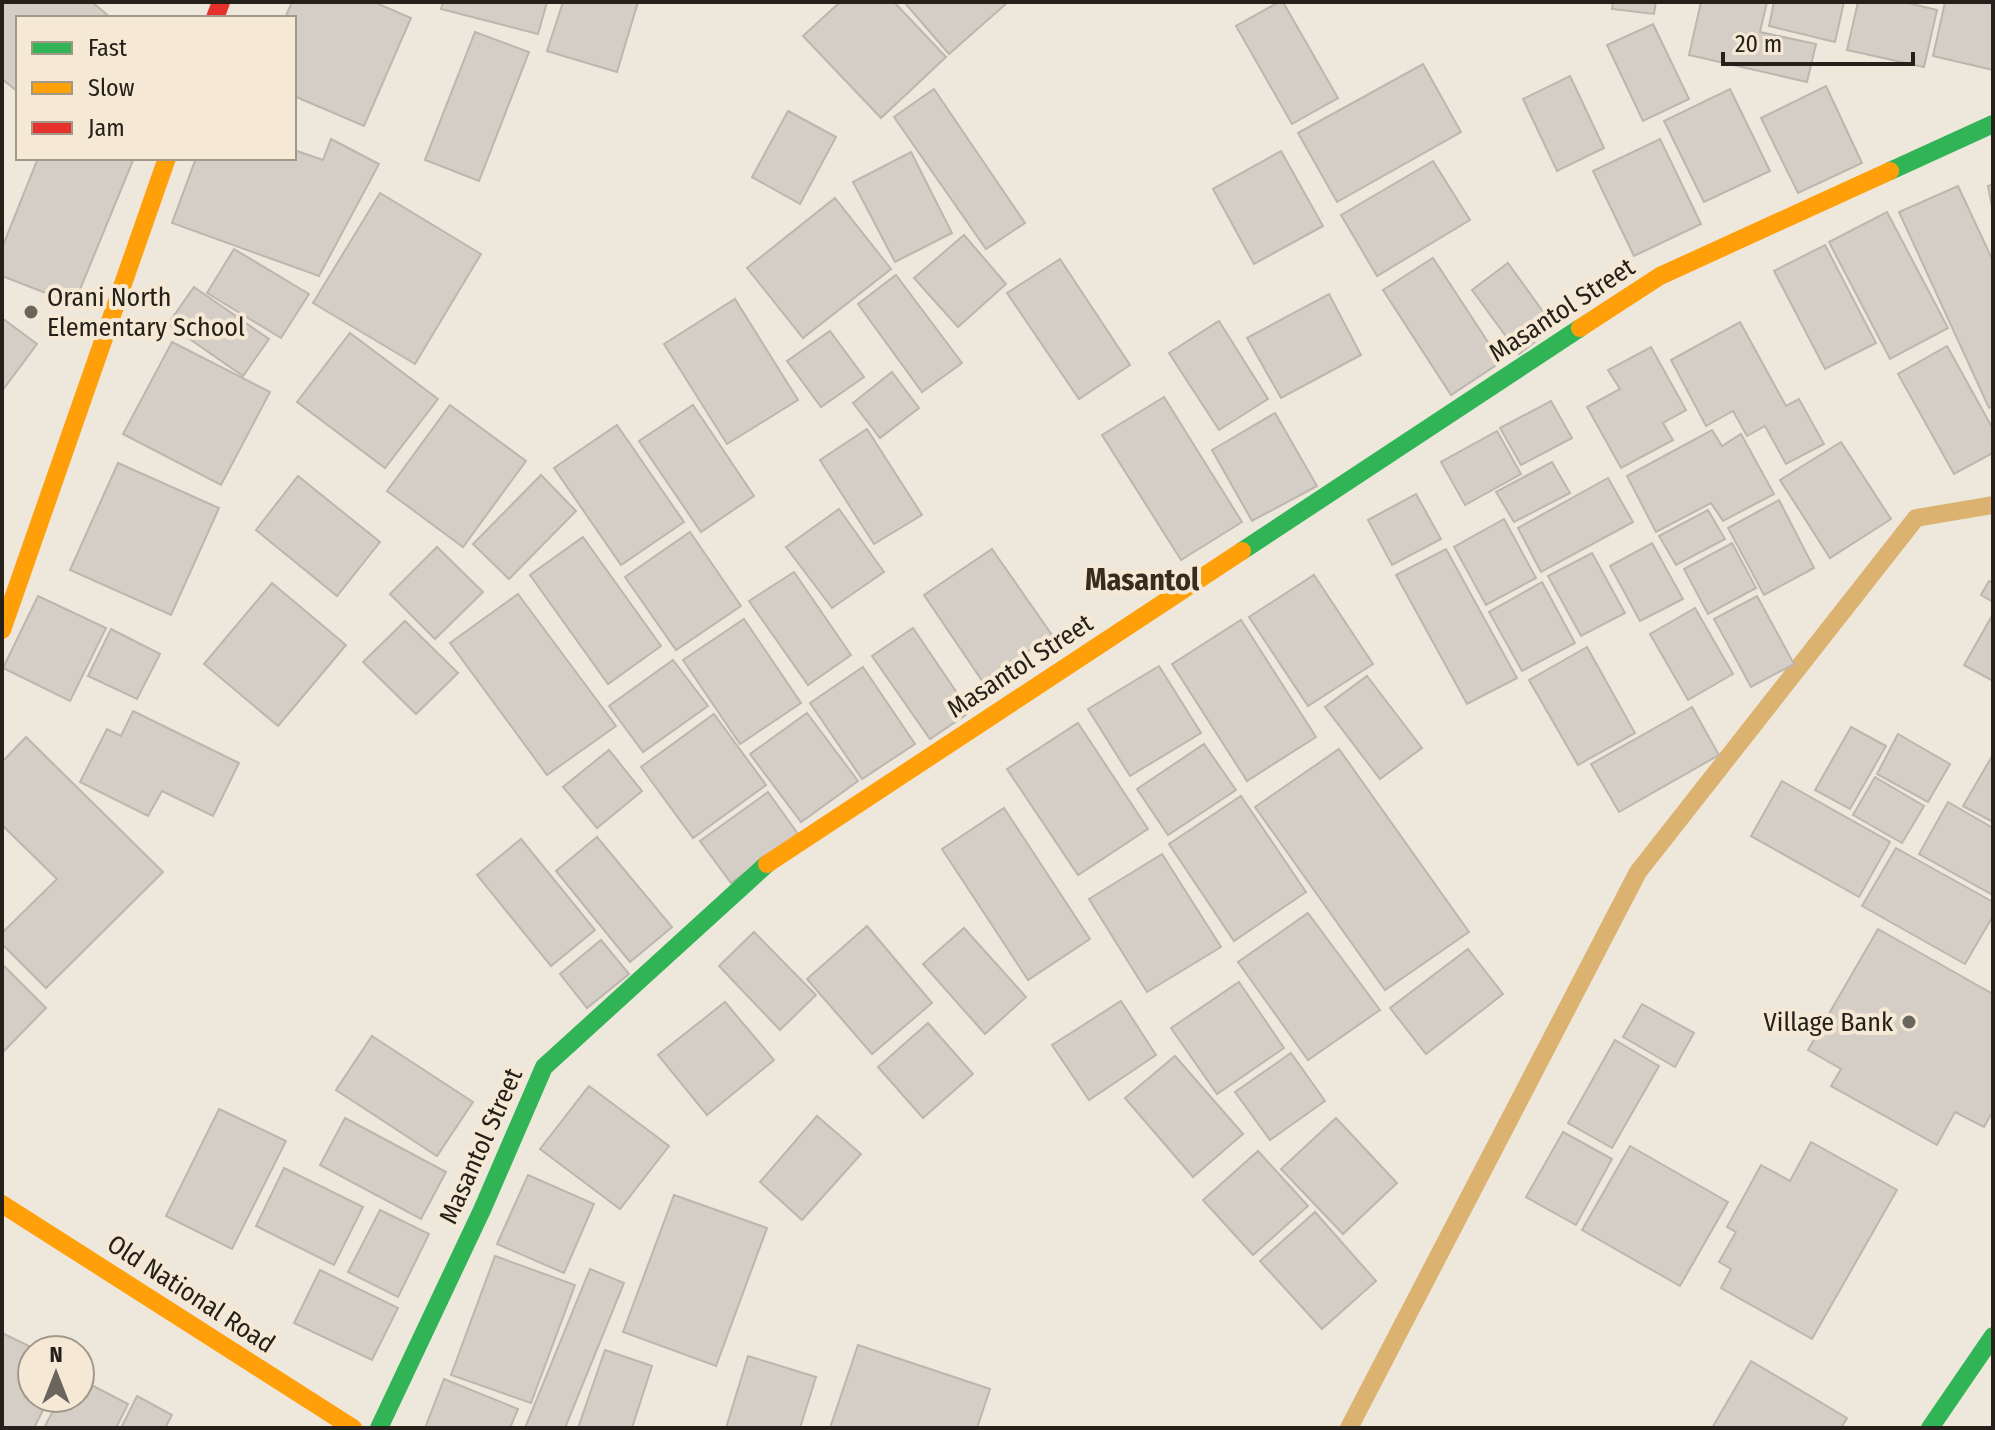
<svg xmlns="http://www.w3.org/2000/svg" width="1995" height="1430" viewBox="0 0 1995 1430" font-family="'Fira Sans Condensed',sans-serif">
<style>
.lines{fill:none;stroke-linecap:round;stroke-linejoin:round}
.stream{stroke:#dbb270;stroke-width:18}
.building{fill:#d4cec6;stroke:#bcb6ae;stroke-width:2}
.fast{stroke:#30b455;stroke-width:18}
.slow{stroke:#ff9f0a;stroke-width:18}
.jam{stroke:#e5322d;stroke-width:18}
.poi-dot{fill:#6b665d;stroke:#f5e8d5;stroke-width:3}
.labels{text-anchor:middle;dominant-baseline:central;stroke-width:8;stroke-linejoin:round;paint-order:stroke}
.poi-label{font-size:26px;fill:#252019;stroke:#f5e8d5;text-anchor:start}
.street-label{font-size:26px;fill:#252019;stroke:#f5e8d5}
.quarter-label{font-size:30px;font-weight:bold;fill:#372d1e;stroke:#f5e8d5}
</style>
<rect width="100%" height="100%" fill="#eee7dc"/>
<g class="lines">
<path class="stream" d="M1349,1428L1638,872L1916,518L1993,505"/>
</g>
<g class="building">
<path d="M2,2H92L111,18H18V92L2,79Z"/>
<path d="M292,2H374L411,18L364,126L294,96V18H285Z"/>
<path d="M443,2H547L538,34L441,9Z"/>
<path d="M563,2H638L617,72L547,51Z"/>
<path d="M840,2H894L946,57L881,118L803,36Z"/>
<path d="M904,2H1008L949,54Z"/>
<path d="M1279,2H1283L1338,98L1292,124L1236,26Z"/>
<path d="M1613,2H1656L1654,14L1612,9Z"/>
<path d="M1701,2H1767L1760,32L1816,44L1807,82L1689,55Z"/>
<path d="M1774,2H1844L1835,42L1769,26Z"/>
<path d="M1858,2H1904L1937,10L1924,67L1847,50Z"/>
<path d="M1945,2H1993V70L1933,56Z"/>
<path d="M1653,24L1689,99L1643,121L1607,45Z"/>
<path d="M475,32L529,52L479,181L425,160Z"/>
<path d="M1423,64L1461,132L1337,202L1298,133Z"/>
<path d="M1570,76L1604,148L1557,171L1523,99Z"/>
<path d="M1826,86L1862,163L1798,193L1761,118Z"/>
<path d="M934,89L1025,223L986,249L894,117Z"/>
<path d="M1730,89L1770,171L1704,202L1664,121Z"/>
<path d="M788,111L836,137L800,204L752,177Z"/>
<path d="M331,139L379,164L319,276L172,223L196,158H294V150L323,160Z"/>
<path d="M1660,139L1701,224L1634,256L1593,171Z"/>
<path d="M1281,151L1323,226L1254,264L1213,189Z"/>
<path d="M911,152L952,233L895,262L853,182Z"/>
<path d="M38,158H134L74,304L2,276V248Z"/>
<path d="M1433,161L1470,220L1377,276L1341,215Z"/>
<path d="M1993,184V212L1988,186Z"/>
<path d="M1958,186L1993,261V406L1989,408L1899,212Z"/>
<path d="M380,193L481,254L415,364L313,303Z"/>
<path d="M835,198L891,269L803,338L747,268Z"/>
<path d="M1887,212L1948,328L1890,359L1829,242Z"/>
<path d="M964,235L1006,284L958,327L914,278Z"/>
<path d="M1825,245L1876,343L1825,369L1774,271Z"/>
<path d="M234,249L309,294L281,338L207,293Z"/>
<path d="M1433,258L1501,362L1451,395L1383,290Z"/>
<path d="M1060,259L1130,365L1079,399L1007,293Z"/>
<path d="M1508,263L1554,327L1519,354L1472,290Z"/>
<path d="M896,275L962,363L922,392L858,304Z"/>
<path d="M194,287L269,339L243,376L168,324Z"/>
<path d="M1329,294L1361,355L1281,398L1247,338Z"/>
<path d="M735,299L798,400L727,444L664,344Z"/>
<path d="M2,318L37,344L2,391Z"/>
<path d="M1219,321L1268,399L1219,430L1169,353Z"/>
<path d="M1740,322L1786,406L1799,399L1824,444L1786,464L1765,426L1747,436L1733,411L1706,426L1671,360Z"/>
<path d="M830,331L864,377L821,407L787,361Z"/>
<path d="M350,333L438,399L385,468L297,402Z"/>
<path d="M172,342L270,392L221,485L123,434Z"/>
<path d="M1947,346L1993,429V453L1954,474L1898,374Z"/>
<path d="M1651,347L1686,410L1663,423L1673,440L1621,468L1587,407L1620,389L1608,370Z"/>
<path d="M892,372L919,408L880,438L853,403Z"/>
<path d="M1164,397L1242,522L1181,560L1102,435Z"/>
<path d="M1551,401L1572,438L1521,465L1500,428Z"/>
<path d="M450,405L526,461L463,547L387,491Z"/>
<path d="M693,405L754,496L701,532L639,441Z"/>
<path d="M1275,413L1317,486L1252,521L1212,450Z"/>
<path d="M617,425L684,522L621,565L554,468Z"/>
<path d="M867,429L922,515L874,544L820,460Z"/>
<path d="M1712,430L1722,446L1741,434L1774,494L1723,521L1711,503L1656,532L1627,476Z"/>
<path d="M1497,431L1521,474L1465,505L1441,462Z"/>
<path d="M1841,442L1891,519L1830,558L1780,480Z"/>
<path d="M1552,462L1570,493L1514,522L1496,492Z"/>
<path d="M118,463L219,508L171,615L70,570Z"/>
<path d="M541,475L576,511L509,579L473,544Z"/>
<path d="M298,476L380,542L337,596L256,530Z"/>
<path d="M1608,478L1633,522L1541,572L1518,528Z"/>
<path d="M1416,494L1441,539L1392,565L1368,520Z"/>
<path d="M1779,500L1814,568L1764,595L1728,528Z"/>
<path d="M839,509L884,572L832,608L786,547Z"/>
<path d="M1708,510L1725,539L1676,565L1659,536Z"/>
<path d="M1504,519L1536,578L1486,605L1454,547Z"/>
<path d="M690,532L741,606L676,650L625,577Z"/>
<path d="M583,537L661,646L608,684L530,575Z"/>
<path d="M1652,543L1683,599L1640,621L1610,566Z"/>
<path d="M1732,543L1756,588L1708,614L1684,569Z"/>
<path d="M437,547L483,592L435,639L390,594Z"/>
<path d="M992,549L1052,635L983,682L924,595Z"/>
<path d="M1446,549L1517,678L1467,704L1396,575Z"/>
<path d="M1592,553L1625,613L1581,636L1548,576Z"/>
<path d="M794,572L851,655L808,685L749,601Z"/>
<path d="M1314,575L1373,664L1308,706L1249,617Z"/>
<path d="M1989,581L1993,583V602L1981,595Z"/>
<path d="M1542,582L1575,643L1522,671L1489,612Z"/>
<path d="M272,583L346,645L278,726L204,664Z"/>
<path d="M518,594L616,726L547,775L450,643Z"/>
<path d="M38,596L106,628L70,701L3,668Z"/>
<path d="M1757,596L1794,664L1751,687L1714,619Z"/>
<path d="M1695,608L1733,674L1688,700L1650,634Z"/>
<path d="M1993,614V681L1964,665Z"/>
<path d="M744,619L801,703L740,744L683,660Z"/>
<path d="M1241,620L1316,737L1247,781L1172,664Z"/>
<path d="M405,621L458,673L416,714L363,662Z"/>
<path d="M913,628L970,712L930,739L872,656Z"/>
<path d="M111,629L160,654L137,699L88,676Z"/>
<path d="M1587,647L1635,733L1578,765L1529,680Z"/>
<path d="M673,660L708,706L643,752L609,706Z"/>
<path d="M1159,666L1201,733L1130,776L1088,709Z"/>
<path d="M863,667L915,744L862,779L810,703Z"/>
<path d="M1367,676L1422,748L1380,779L1325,707Z"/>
<path d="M1692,707L1719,755L1619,812L1591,764Z"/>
<path d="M133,711L239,763L213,816L162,791L148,816L80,782L107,729L121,736Z"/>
<path d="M807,713L858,781L801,822L750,754Z"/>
<path d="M714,714L766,785L693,838L641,767Z"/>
<path d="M1078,723L1148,829L1078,875L1007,769Z"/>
<path d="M1851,727L1886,746L1850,809L1815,790Z"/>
<path d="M1898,734L1950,764L1928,802L1877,774Z"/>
<path d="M26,737L163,872L46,988L2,944V933L57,879L2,825V762Z"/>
<path d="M1204,744L1236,790L1168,835L1137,789Z"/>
<path d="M1339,749L1469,932L1385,990L1255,807Z"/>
<path d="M609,750L642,791L597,828L563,787Z"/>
<path d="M1991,758L1993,760V822L1963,806Z"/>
<path d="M1875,777L1924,806L1902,843L1853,815Z"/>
<path d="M1782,781L1890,842L1859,897L1751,836Z"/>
<path d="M768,792L798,834L731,883L700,841Z"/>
<path d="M1241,796L1306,892L1234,941L1169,844Z"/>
<path d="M1948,802L1993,828V895L1919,854Z"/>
<path d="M1004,808L1090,939L1028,980L942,849Z"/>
<path d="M597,837L672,927L630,962L556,871Z"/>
<path d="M521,839L595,930L551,966L477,875Z"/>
<path d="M1896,848L1993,902V916L1965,964L1862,906Z"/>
<path d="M1162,854L1221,947L1147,992L1089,899Z"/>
<path d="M1308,913L1380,1010L1308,1060L1238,962Z"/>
<path d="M867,926L932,1003L872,1054L807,979Z"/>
<path d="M964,928L1026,997L985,1034L923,964Z"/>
<path d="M1878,929L1993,994V1111L1984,1127L1955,1112L1937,1145L1831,1086L1841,1069L1808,1050Z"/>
<path d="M754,932L816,995L780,1030L719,966Z"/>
<path d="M601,940L629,974L587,1008L560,974Z"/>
<path d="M1468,949L1503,994L1426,1054L1390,1008Z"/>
<path d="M2,964L46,1008L2,1053Z"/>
<path d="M1239,982L1284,1048L1217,1094L1171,1028Z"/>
<path d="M1121,1001L1156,1055L1089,1100L1052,1045Z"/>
<path d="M725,1002L774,1060L707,1115L658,1055Z"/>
<path d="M1642,1004L1694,1033L1675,1067L1623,1037Z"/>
<path d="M928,1023L973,1074L923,1118L878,1067Z"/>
<path d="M372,1036L473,1102L437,1156L336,1090Z"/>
<path d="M1615,1040L1659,1066L1612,1148L1568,1123Z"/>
<path d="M1291,1053L1325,1101L1270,1140L1235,1092Z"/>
<path d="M1175,1056L1243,1134L1193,1177L1125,1098Z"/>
<path d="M589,1086L669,1146L620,1209L540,1149Z"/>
<path d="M219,1109L286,1141L232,1249L166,1216Z"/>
<path d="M817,1116L861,1154L802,1220L760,1182Z"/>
<path d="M345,1118L446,1172L421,1219L320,1165Z"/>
<path d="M1336,1118L1397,1183L1343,1234L1281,1169Z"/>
<path d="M1563,1132L1612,1159L1576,1225L1526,1197Z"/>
<path d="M1811,1142L1897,1190L1812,1339L1721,1288L1731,1269L1719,1262L1736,1232L1727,1227L1761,1165L1790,1181Z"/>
<path d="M1630,1146L1728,1202L1680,1286L1582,1230Z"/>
<path d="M1258,1151L1308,1206L1253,1255L1203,1200Z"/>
<path d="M284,1168L363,1207L334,1265L256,1226Z"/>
<path d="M528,1175L594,1204L564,1273L497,1244Z"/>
<path d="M674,1195L767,1228L716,1366L623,1332Z"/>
<path d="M380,1210L429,1234L398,1297L348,1272Z"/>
<path d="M1315,1212L1376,1281L1322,1329L1260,1261Z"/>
<path d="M495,1256L575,1285L531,1403L451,1375Z"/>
<path d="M590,1269L624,1283L565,1428H525Z"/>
<path d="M320,1270L398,1308L372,1360L294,1323Z"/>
<path d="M2,1333L37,1350H32V1398H49L34,1428H2Z"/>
<path d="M858,1345L990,1389L977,1428H830Z"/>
<path d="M605,1350L652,1366L632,1428H578Z"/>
<path d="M748,1356L816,1377L800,1428H726Z"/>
<path d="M1751,1361L1847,1418L1841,1428H1712Z"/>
<path d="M80,1379L128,1404L116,1428H44L60,1398H80Z"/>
<path d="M444,1379L518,1409L510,1428H425Z"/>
<path d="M137,1396L172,1415L165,1428H121Z"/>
</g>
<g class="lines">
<g class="fast">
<path d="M1890,171L1993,124"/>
<path d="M1242,551L1580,328"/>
<path d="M379,1428L482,1210L544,1067L767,864"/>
<path d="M1930,1428L1993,1336"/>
</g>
<g class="slow">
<path d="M1580,328L1660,276L1890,171"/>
<path d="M2,630L167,158"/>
<path d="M767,864L1242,551"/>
<path d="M2,1204L353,1428"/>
</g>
<path class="jam" d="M215,18L221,2"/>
</g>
<g class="poi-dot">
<circle cx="31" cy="312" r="8"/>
<circle cx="1909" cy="1022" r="8"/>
</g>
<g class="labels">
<g class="poi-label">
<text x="47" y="297">Orani North<tspan x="47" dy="30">Elementary School</tspan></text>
<text x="1893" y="1022" text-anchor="end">Village Bank</text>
</g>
<g class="street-label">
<text transform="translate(1562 310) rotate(-33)">Masantol Street</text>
<text transform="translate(1020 666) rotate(-33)">Masantol Street</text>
<text transform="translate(481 1146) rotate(-66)">Masantol Street</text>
<text transform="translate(191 1294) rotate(33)">Old National Road</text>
</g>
<g class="quarter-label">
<text x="1142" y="580">Masantol</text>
</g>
</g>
<rect width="1995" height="1430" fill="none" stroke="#252019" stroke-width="8"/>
<rect x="16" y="16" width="280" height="144" fill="#f5e8d5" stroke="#a2988a" stroke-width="2"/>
<rect x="32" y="42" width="40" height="12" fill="#30b455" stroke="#a2988a" stroke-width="2"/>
<text x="88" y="56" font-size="24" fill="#252019">Fast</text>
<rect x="32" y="82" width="40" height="12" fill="#ff9f0a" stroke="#a2988a" stroke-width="2"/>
<text x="88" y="96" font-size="24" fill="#252019">Slow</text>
<rect x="32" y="122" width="40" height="12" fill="#e5322d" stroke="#a2988a" stroke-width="2"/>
<text x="88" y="136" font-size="24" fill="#252019">Jam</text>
<g transform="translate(56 1374)"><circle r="38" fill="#f5e8d5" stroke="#a2988a" stroke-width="2"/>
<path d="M0-6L14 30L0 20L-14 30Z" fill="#6b665d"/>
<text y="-12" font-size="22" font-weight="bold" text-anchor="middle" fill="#252019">N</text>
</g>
<path d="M1723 52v12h190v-12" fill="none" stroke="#252019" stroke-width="4"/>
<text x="1735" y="52" font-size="24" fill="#252019" stroke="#f5e8d5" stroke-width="6" paint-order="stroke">20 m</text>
</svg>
